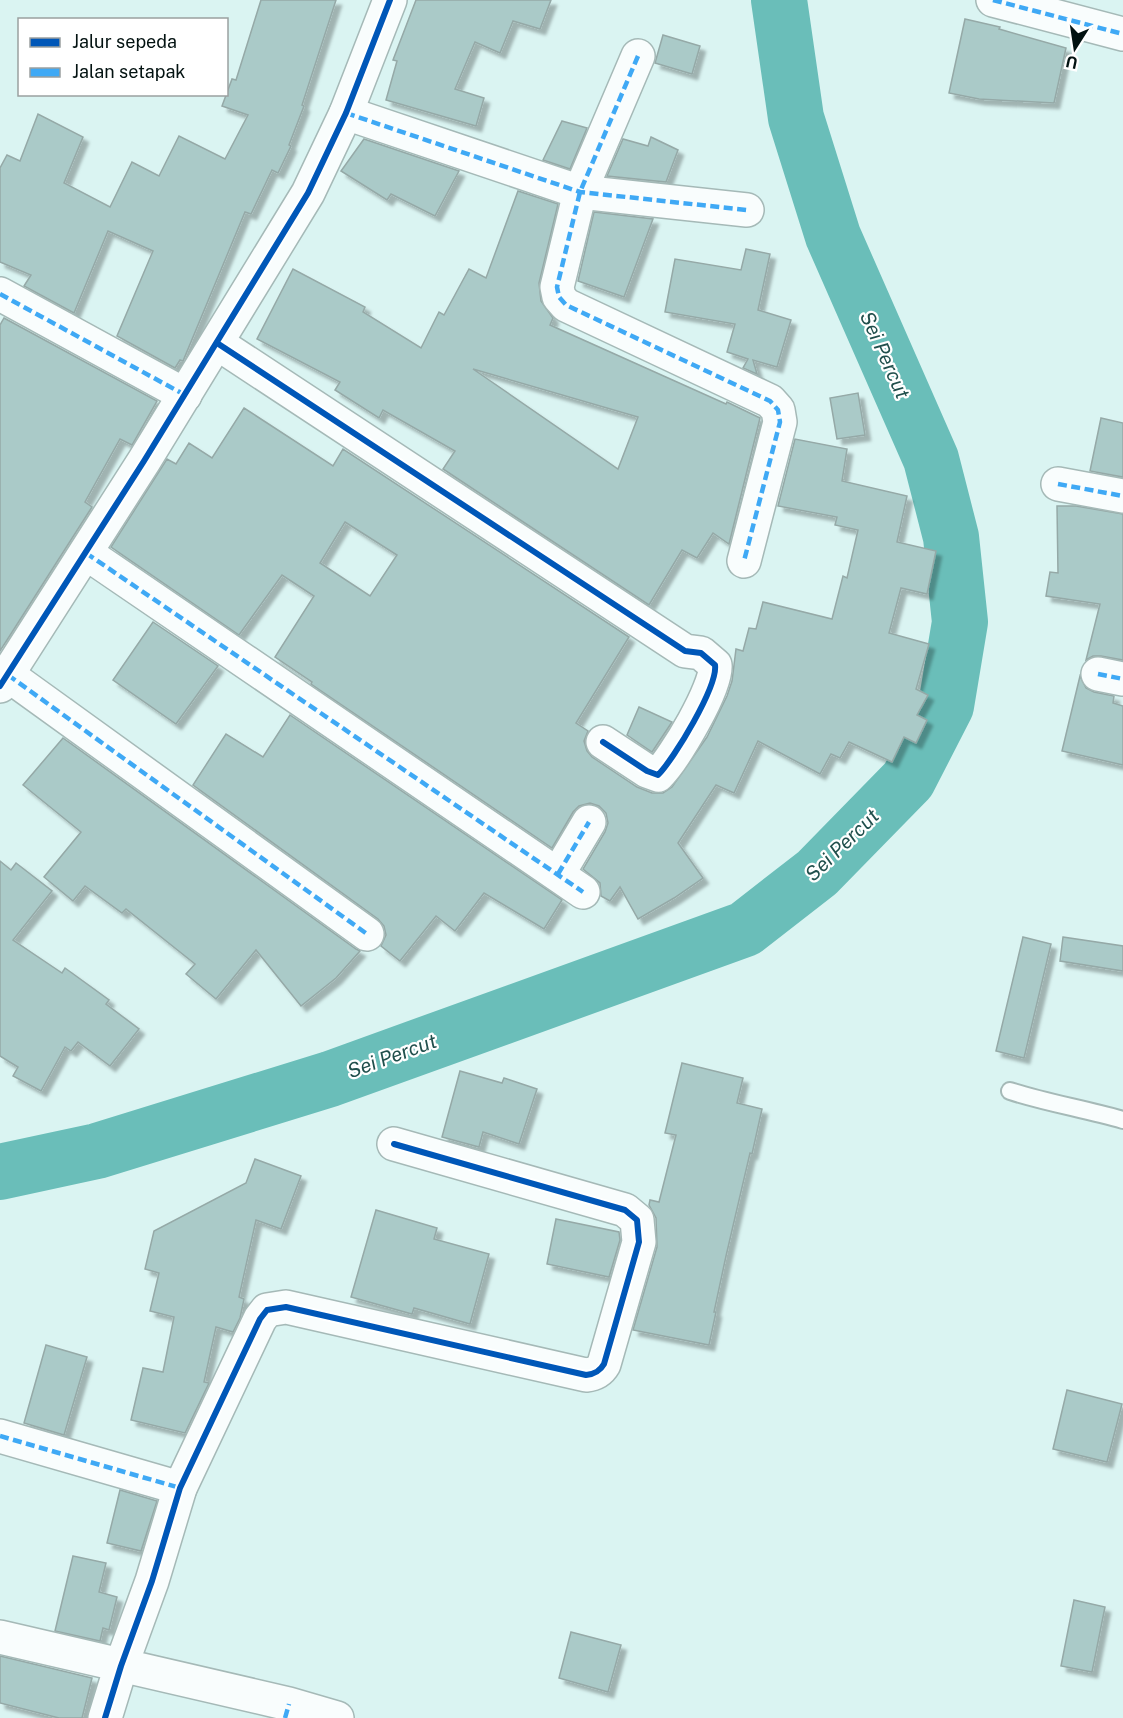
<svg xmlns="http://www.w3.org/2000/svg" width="1123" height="1718" viewBox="0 0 1123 1718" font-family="'Public Sans',sans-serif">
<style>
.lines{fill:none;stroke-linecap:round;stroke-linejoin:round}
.river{stroke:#6abeb9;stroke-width:56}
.building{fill:#aacac8;stroke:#95a9a7;stroke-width:1.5;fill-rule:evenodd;filter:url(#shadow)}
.lane-casing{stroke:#a5b9b7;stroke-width:20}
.street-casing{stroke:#a5b9b7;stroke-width:36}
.lane{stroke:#f9fdfd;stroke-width:16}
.street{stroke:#f9fdfd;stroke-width:33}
.quiet{stroke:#3fa9f5;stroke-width:4.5;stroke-dasharray:9 4.5;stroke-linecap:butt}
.cycleway-casing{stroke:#fff;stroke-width:10}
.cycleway{stroke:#0057b8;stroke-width:6}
.labels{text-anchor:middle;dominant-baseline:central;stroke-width:4.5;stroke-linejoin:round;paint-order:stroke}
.water-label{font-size:20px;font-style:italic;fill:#204f4c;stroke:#fff}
</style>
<defs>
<filter id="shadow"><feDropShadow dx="5.5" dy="5.5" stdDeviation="1.5" flood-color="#0004"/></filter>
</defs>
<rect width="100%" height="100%" fill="#daf4f2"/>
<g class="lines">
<path class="river" d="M0,1172L97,1151L330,1079L745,929L817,873L908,780L946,706L960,622L951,537L931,459L833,236L796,118L779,0"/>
</g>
<g class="building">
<path d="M261,0H336L302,105L304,106L289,145L291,146L278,173L272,170L251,214L245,212L183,361L180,360L175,368L117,336L153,251L108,231L74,313L24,286L31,275L0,262V168L7,155L20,161L38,114L83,137L64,183L110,207L132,162L159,176L179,136L225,159L248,115L222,106L232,79L236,80Z"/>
<path d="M416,0H551L540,29L513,21L500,53L475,42L455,89L484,98L476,126L386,100L397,61L393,60Z"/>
<path d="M965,19L1000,27L999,29L1066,48L1054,103L979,99L949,93Z"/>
<path d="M663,35L700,46L692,74L655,63Z"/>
<path d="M562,121L587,128L570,169L543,160Z"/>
<path d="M651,137L678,150L666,182L607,176L623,139L648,146Z"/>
<path d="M364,139L459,171L435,216L391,194L387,200L341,171Z"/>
<path d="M518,191L558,204L539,283L541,301L553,318L550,325L726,404L727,402L760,418L729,544L713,533L697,558L682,550L649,605L443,469L455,451L383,410L379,418L335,390L340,382L257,339L293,269L365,307L363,312L421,348L439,312L444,315L469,269L486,278ZM473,369L638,417L618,469Z"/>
<path d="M594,212L653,219L624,297L578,281Z"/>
<path d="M746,249L770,254L758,310L791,320L777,367L753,360L757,374L743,368L748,359L727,352L735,324L665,312L675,259L741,270Z"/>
<path d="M4,318L157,401L132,445L120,439L85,502L92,507L0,651V325Z"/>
<path d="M858,393L865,435L837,439L830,398Z"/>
<path d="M244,408L333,466L343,449L629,637L576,723L588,731L584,741L587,751L592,757L637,787L652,793H663L672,787L707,737L727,696L732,681L736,649L743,651L749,628L756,629L763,602L832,619L843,576L847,578L858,530L835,525L837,517L778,506L795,439L847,449L842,481L907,496L897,542L936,551L927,594L901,588L889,633L929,644L916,689L928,695L917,715L927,720L916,743L904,737L892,762L849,742L840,758L831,754L820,774L758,741L734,793L716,785L678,843L703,878L674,898L638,919L620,887L610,901L601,896L600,883L583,869L605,832L608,823L606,813L599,806L590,803L579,806L573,812L552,848L311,684L312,682L275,657L314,596L282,575L239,635L111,547L167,459L176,464L189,443L212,458ZM345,522L397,555L370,596L320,563Z"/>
<path d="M1101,418L1123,423V477L1090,471Z"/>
<path d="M1057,506H1076L1123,514V660L1101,656H1093L1086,660L1100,604L1046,596L1050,572L1058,573Z"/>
<path d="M153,622L218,666L176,724L113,680Z"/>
<path d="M1080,676L1086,688L1094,692L1114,696L1113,703L1123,706V765L1062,751Z"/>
<path d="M639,707L672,722L652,752L627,735Z"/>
<path d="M290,715L562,900L544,929L484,893L455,931L436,916L400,961L381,946L386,935L384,926L378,919L193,785L226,734L263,757Z"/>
<path d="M63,738L356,949L360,951L336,978L301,1006L256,950L216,999L186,974L195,964L126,909L122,913L85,886L73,901L44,877L81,832L23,785Z"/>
<path d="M0,861L11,870L16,863L52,891L13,940L62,973L65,968L109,1000L106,1004L139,1029L110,1066L78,1042L71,1051L65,1047L41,1091L13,1076L18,1067L0,1056Z"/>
<path d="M1023,937L1051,944L1024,1058L996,1051Z"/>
<path d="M1063,937L1123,946V971L1060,961Z"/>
<path d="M682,1063L743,1078L737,1103L762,1109L752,1154L750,1153L726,1256L714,1312H716L709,1345L633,1330L657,1247L656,1218L649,1205L650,1200L659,1202L676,1135L665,1133Z"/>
<path d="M460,1071L502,1083L504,1078L537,1089L519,1144L483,1132L479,1147L442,1137Z"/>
<path d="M255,1159L301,1176L281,1229L256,1220L239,1297L244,1299L240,1318L233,1332L216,1327L204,1382L209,1383L185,1433L131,1420L143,1368L163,1372L174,1317L150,1311L159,1273L145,1269L154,1231L246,1183Z"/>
<path d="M376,1210L437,1228L434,1239L489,1254L470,1324L414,1308L412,1314L351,1297Z"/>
<path d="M556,1219L619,1232L620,1240L609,1277L547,1264Z"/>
<path d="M46,1345L87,1357L64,1435L24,1423Z"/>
<path d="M1067,1390L1122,1404L1107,1462L1053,1449Z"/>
<path d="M120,1490L157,1501L141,1551L107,1543Z"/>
<path d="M73,1556L106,1563L99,1592L117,1597L109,1630L103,1628L100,1641L55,1631Z"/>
<path d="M1074,1600L1105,1607L1092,1672L1061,1666Z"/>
<path d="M571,1632L621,1645L608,1692L559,1678Z"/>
<path d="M0,1656L92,1678L82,1718H59L0,1703Z"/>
</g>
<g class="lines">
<g class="lane-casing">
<path id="lane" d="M1010,1091C1047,1103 1085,1109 1123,1120"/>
</g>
<g class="street-casing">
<g id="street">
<path d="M993,0L1123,34"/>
<path d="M638,56L580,192L557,287L559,297L566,305L770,401L778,410L780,422L744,561"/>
<path d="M346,113L580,192L747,210"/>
<path d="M0,294L185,395"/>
<path d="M217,343L685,651L701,653L715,665C718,686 674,759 658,775L647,771L603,742"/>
<path d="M1058,484L1123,496"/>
<path d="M86,553L583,892"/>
<path d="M1098,674L1123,679"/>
<path d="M8,675L367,934"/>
<path d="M0,686L144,461L308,193L346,113L390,0"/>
<path d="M558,874L589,822"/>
<path d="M0,1436L180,1488"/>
<path d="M0,1637L289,1704L337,1718"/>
<path d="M105,1718L121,1666L152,1581L180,1488L260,1319L267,1310L286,1307L586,1375C595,1374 600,1371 604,1364L639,1242L637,1220L625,1210L394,1144"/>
</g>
</g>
<use href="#lane" class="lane"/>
<use href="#street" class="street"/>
<g class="quiet">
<path d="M993,0L1123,34"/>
<path d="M638,56L580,192L557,287L559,297L566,305L770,401L778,410L780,422L744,561"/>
<path d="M346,113L580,192L747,210"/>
<path d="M0,294L185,395"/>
<path d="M1058,484L1123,496"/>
<path d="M86,553L583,892"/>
<path d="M1098,674L1123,679"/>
<path d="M8,675L367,934"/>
<path d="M558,874L589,822"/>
<path d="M0,1436L180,1488"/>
<path d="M285,1718L289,1704"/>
</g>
<g class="cycleway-casing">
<g id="cycleway">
<path d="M217,343L685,651L701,653L715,665C718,686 674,759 658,775L647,771L603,742"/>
<path d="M0,686L144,461L308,193L346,113L390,0"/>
<path d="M105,1718L121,1666L152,1581L180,1488L260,1319L267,1310L286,1307L586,1375C595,1374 600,1371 604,1364L639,1242L637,1220L625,1210L394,1144"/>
</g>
</g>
<use href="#cycleway" class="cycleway"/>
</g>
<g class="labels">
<g class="water-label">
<text transform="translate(885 355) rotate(66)">Sei Percut</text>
<text transform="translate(842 845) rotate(-44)">Sei Percut</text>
<text transform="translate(392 1056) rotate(-20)">Sei Percut</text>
</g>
</g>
<rect x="18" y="18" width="210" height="78" fill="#ffffff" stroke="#9aa0a0" stroke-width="1.5"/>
<rect x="30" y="38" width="30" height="9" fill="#0057b8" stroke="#9aa0a0" stroke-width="1.5"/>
<text x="72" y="48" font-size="18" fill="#031211">Jalur sepeda</text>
<rect x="30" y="68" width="30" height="9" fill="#3fa9f5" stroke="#9aa0a0" stroke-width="1.5"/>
<text x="72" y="78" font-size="18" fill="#031211">Jalan setapak</text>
<g transform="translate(1075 48) rotate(192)" stroke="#ffffff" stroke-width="4.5" paint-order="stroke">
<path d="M0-4.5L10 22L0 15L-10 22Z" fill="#031211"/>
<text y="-9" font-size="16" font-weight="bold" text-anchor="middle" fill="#031211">U</text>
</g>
</svg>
